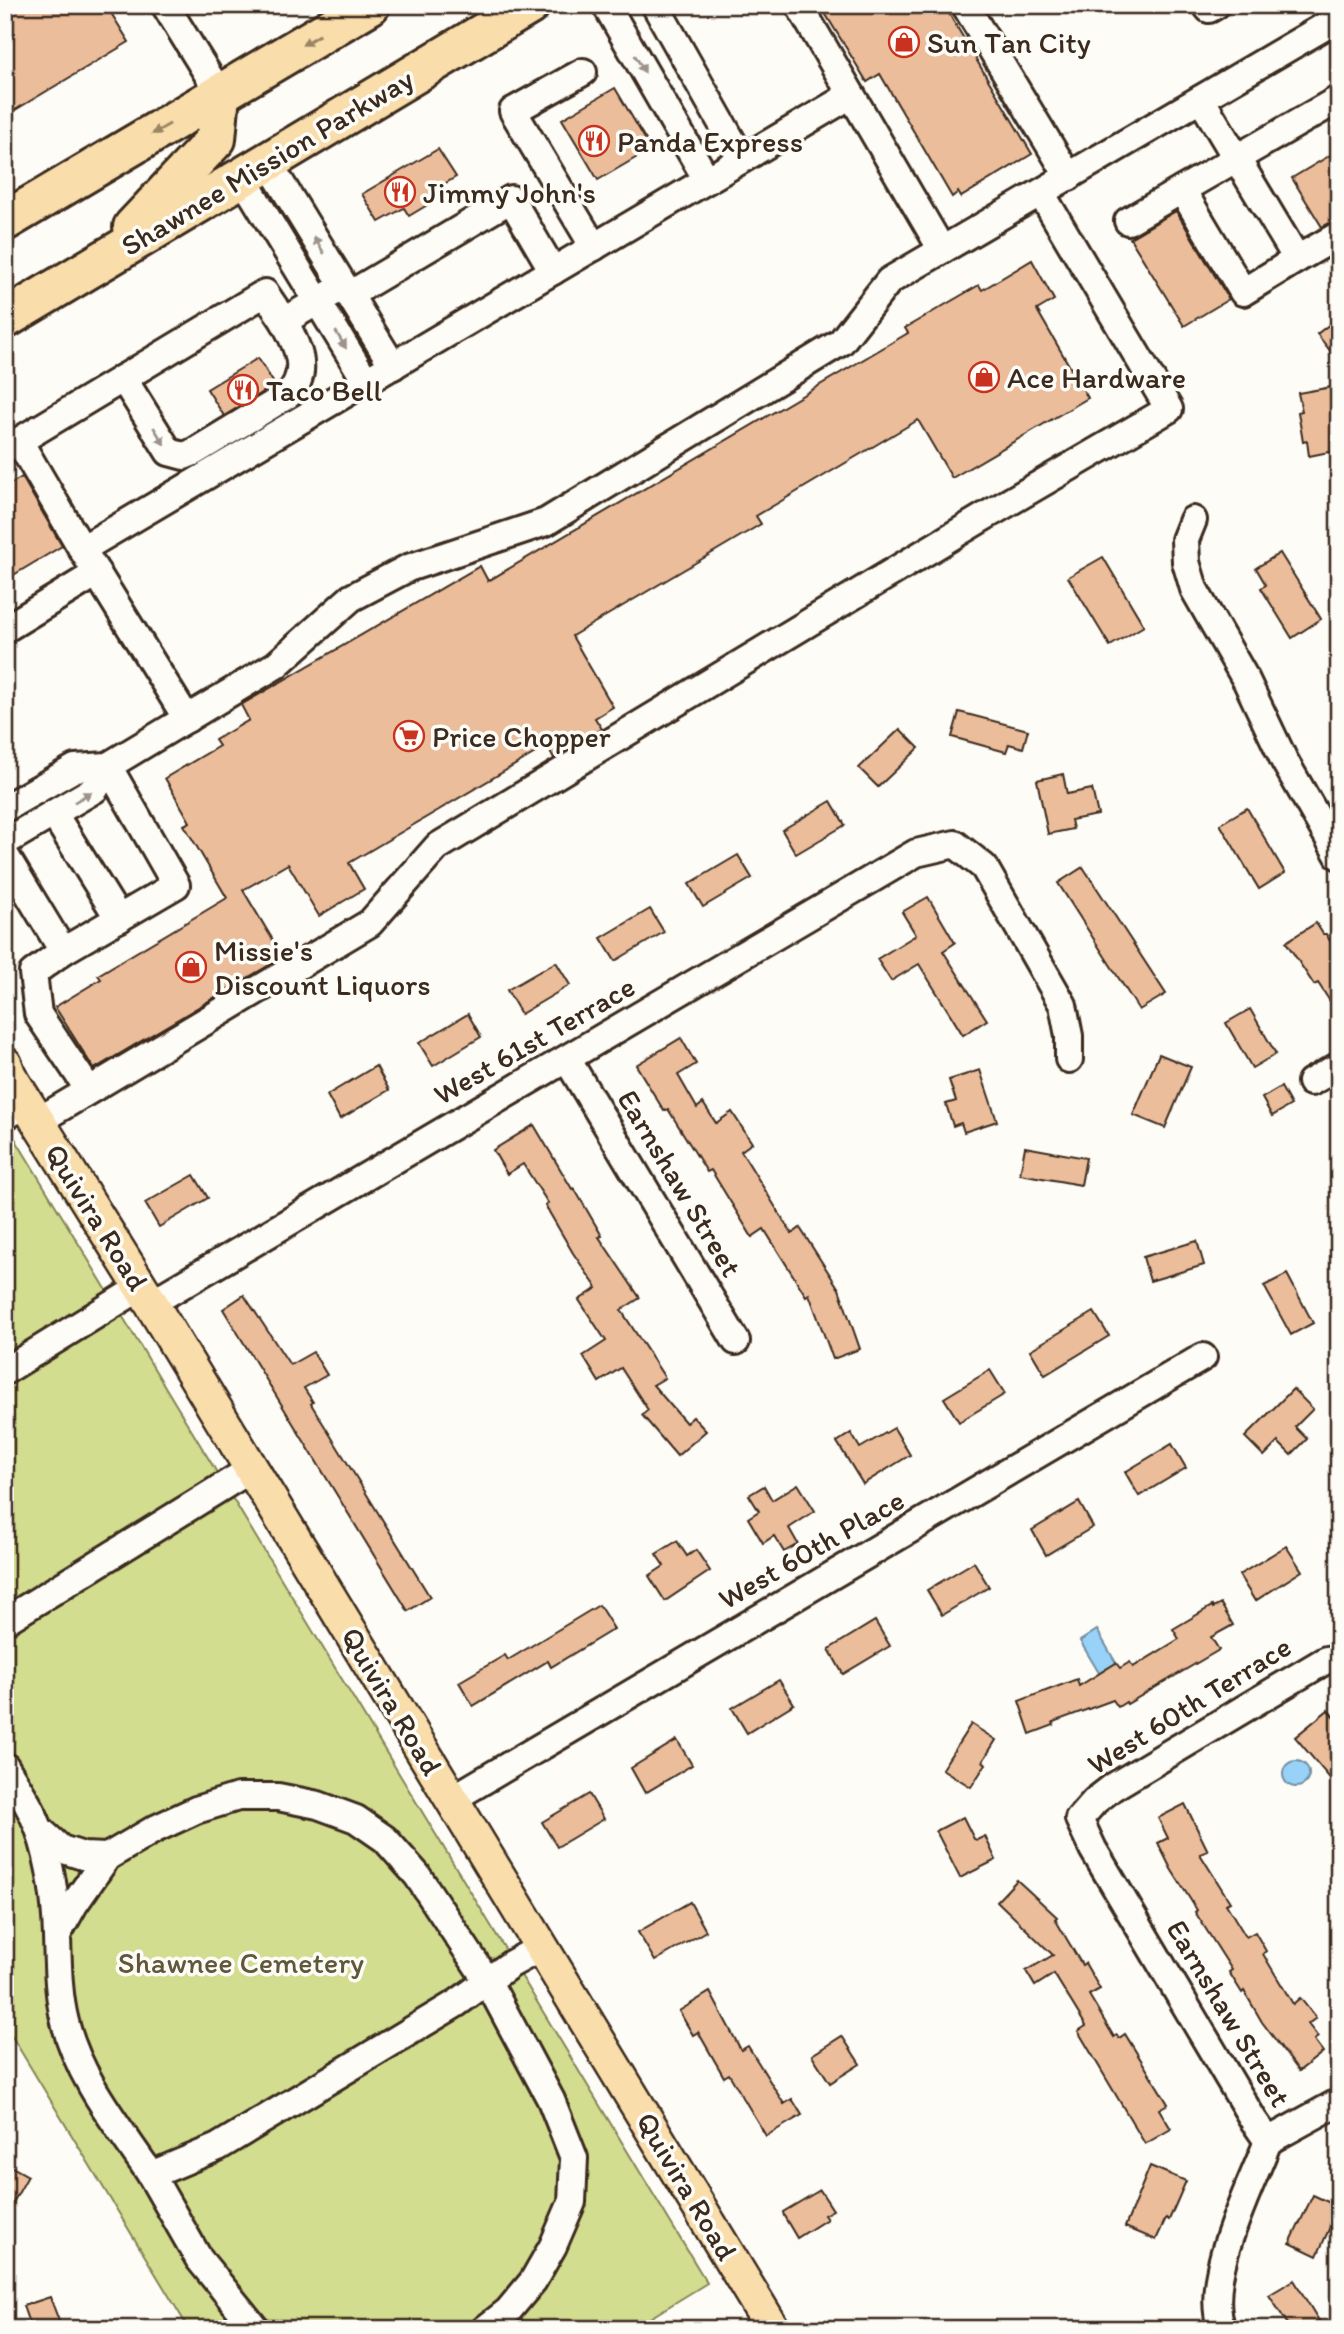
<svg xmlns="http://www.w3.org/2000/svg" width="1344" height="2334" viewBox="0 0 1344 2334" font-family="Itim,sans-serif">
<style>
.green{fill:#d2dd90;stroke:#868457;stroke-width:2}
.water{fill:#98d2f8;stroke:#738fa1;stroke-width:2}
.building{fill:#ebbd9b;stroke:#3b2a1e;stroke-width:2}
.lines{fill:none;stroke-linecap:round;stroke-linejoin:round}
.minor-casing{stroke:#3b2a1e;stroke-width:32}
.major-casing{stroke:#3b2a1e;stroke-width:38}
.highway-casing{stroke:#3b2a1e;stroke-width:44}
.minor{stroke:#fdfcf7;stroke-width:26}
.major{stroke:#f9ddab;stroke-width:33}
.highway{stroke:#f9ddab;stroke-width:38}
.oneway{fill:#9a8464}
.oneway2{fill:#9c938a}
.labels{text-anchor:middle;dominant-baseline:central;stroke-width:7;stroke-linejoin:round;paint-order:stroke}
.poi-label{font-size:30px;fill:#3b2a1e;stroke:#fdfcf7;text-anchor:start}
.street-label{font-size:30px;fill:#3b2a1e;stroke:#fdfcf7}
.park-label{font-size:30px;fill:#61573a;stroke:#fdfcf7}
</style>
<rect width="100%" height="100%" fill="#fdfcf7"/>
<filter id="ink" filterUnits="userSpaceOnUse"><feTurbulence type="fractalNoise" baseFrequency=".0143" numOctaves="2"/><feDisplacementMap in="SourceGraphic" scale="14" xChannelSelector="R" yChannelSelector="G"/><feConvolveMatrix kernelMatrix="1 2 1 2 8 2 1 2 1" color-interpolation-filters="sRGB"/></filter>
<g filter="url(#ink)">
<path class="green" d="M5,1122L707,2283L632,2329H189L5,2025Z"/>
<g class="water">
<path d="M1097,1630L1116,1663L1099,1673L1080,1641Z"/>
<circle cx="1296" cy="1774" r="13"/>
</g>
<g class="building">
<path d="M5,5H106L129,42L5,116Z"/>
<path d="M820,5H944L1032,154L961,197L958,192L952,197L880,74L867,82Z"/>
<path d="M615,88L651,149L598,180L562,119Z"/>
<path d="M438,149L456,177L434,190L439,198L409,216L404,208L379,222L362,194Z"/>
<path d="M1339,150V219L1322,227L1292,178Z"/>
<path d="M1176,211L1229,299L1184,326L1130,238Z"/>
<path d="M1032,260L1054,300L1037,310L1088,398L952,478L918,420L756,516L761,524L572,636L613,707L595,718L602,729L554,758L547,746L349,863L364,889L319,916L288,864L243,890L283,957L94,1069L55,1007L101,979L98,975L227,898L184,825L190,822L165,778L219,746L215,740L249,720L241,705L480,566L488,581L908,333L905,328L979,285L982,290Z"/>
<path d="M1339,317V362L1317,334Z"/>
<path d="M258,358L275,385L224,416L207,389Z"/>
<path d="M1332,387L1339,425V450L1309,456L1307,441L1303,442L1298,412L1302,411L1298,393Z"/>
<path d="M22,477L62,546L5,580V487Z"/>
<path d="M1280,553L1321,619L1292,638L1261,588L1266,585L1256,568Z"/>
<path d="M1103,557L1144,626L1110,646L1068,577Z"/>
<path d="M959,712L1028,730L1023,748L1009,744L1006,752L952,737Z"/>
<path d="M900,729L919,748L878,787L859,768Z"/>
<path d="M1063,774L1067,794L1092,789L1098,815L1071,820L1073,829L1048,834L1037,780Z"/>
<path d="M831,801L845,825L796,854L782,830Z"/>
<path d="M1247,808L1285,873L1259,889L1220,824Z"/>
<path d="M738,855L752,878L703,907L689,884Z"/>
<path d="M1083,867L1166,994L1139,1010L1058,883Z"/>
<path d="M928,897L955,943L943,951L987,1020L963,1035L919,964L891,981L877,959L916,935L902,912Z"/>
<path d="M650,909L664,932L615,961L601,938Z"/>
<path d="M1316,923L1323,934H1326L1339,956V1015L1318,983L1314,985L1286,942Z"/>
<path d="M556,962L570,985L521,1014L507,990Z"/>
<path d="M1250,1009L1276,1054L1252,1068L1226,1023Z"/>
<path d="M468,1014L481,1037L433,1066L419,1043Z"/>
<path d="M681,1038L696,1064L678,1075L697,1108L703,1103L716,1123L732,1112L752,1143L741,1151L792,1234L800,1228L839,1289L860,1349L833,1359L809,1294L806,1296L764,1229L752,1237L711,1170L707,1172L668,1109L664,1111L636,1065Z"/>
<path d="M1159,1054L1191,1067L1165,1128L1133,1115Z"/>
<path d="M376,1066L389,1090L340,1119L327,1095Z"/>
<path d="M980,1070L997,1121L964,1132L961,1123L953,1126L946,1104L956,1101L949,1080Z"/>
<path d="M1281,1087L1291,1105L1272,1116L1262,1098Z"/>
<path d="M534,1125L572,1189L574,1188L602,1236L599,1237L640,1298L621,1310L665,1378L653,1385L686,1423L693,1417L706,1431L677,1456L642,1415L648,1410L621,1368L599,1382L583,1356L606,1341L579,1300L597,1288L573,1253L545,1205L548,1203L523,1164L507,1174L493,1150Z"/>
<path d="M1025,1147L1086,1158L1081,1185L1020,1174Z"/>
<path d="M194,1175L208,1198L159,1227L145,1203Z"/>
<path d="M1197,1241L1204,1265L1150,1281L1143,1257Z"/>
<path d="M1287,1274L1313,1323L1291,1335L1264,1286Z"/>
<path d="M244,1295L290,1365L313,1352L327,1375L304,1388L313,1402L311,1404L430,1597L408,1611L223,1309Z"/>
<path d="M1094,1312L1109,1336L1045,1375L1030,1350Z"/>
<path d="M990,1370L1005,1394L959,1422L944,1398Z"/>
<path d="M1293,1389L1313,1409L1295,1427L1307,1439L1291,1455L1278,1442L1264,1456L1245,1437Z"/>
<path d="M894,1428L910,1455L863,1484L837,1442L851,1433L860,1448Z"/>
<path d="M1172,1444L1186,1468L1139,1496L1125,1472Z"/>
<path d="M798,1484L815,1511L789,1528L798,1544L784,1552L774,1536L763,1543L748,1518L759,1511L749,1495L764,1486L772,1500Z"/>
<path d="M1079,1502L1093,1527L1046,1555L1032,1530Z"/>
<path d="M677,1541L687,1556L696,1550L710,1571L665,1601L649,1576L664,1566L656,1554Z"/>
<path d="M1286,1546L1302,1571L1255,1601L1239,1575Z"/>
<path d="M974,1562L989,1587L942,1615L927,1590Z"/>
<path d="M1221,1604L1233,1625L1211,1637L1219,1650L1127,1704L1126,1702L1118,1707L1113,1700L1053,1722L1054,1725L1030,1734L1019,1701L1077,1679L1079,1686L1116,1663L1120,1668L1130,1662L1133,1667L1179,1639L1173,1629L1212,1606L1213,1608Z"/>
<path d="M599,1605L614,1629L551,1667L548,1661L473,1706L459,1682L505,1655L508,1660Z"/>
<path d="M875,1621L890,1646L843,1674L829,1649Z"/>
<path d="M779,1680L794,1704L747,1733L732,1708Z"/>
<path d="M1328,1710L1339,1723V1789L1295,1737Z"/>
<path d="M971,1724L996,1740L983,1761L986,1764L971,1787L942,1769Z"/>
<path d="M677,1740L692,1765L645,1793L631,1768Z"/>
<path d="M589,1794L604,1819L557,1847L542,1822Z"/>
<path d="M1185,1804L1208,1851L1200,1854L1230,1902L1226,1904L1246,1937L1255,1932L1266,1951L1263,1954L1293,2004L1300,1998L1316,2018L1308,2024L1318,2037L1314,2040L1323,2052L1299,2071L1262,2022L1244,1991L1242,1993L1229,1972L1232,1970L1195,1912L1197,1910L1171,1869L1158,1843L1168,1838L1158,1818Z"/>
<path d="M963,1817L974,1839L977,1840L985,1836L996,1860L960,1878L936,1831Z"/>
<path d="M1017,1880L1057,1917L1055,1919L1082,1965L1085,1963L1100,1989L1089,1995L1114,2037L1117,2035L1119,2038L1125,2034L1168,2104L1159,2109L1171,2129L1145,2144L1078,2031L1086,2026L1054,1974L1035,1986L1026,1971L1053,1955L997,1901Z"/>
<path d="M690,1902L706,1931L655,1961L638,1932Z"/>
<path d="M710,1992L741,2050L748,2046L784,2104L792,2099L802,2115L766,2136L729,2074L724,2077L698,2032L693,2035L679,2011Z"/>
<path d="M842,2036L860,2064L830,2083L812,2055Z"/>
<path d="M5,2163L28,2176L5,2217Z"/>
<path d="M1150,2166L1186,2181L1169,2220L1166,2218L1156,2240L1125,2227Z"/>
<path d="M820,2190L833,2210L824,2215L827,2219L797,2238L784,2216L783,2212Z"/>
<path d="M1313,2195L1339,2207L1317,2256L1290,2243Z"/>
<path d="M1294,2280L1324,2329H1291L1269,2295Z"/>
<path d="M50,2297L62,2329H31L23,2306Z"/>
</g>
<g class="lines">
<g class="minor-casing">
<g id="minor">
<path d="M165,5L220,94"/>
<path d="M606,5L707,180"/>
<path d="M655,5L742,159"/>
<path d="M799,5L942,250"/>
<path d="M965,5L1069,177"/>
<path d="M1206,5L1209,9L1216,5"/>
<path d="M583,72L513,111L594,247"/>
<path d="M1201,99L1297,259L1339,235"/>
<path d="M268,162L393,366"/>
<path d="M242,177L366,381"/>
<path d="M1182,190L1243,292L1297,259"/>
<path d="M1128,221L1339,99"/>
<path d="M349,295L511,199L553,271"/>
<path d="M123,378L169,452L184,456L194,452L288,395C311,372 297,345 284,321"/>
<path d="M19,441L265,293L284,321L344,286"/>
<path d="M5,449L19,441L82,549"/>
<path d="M1193,520L1185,540L1186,562L1194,589L1246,680L1284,760L1339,856"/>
<path d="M5,629L97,573"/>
<path d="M187,719L82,549L851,95"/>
<path d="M5,808L75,768L108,766L276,665L351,598L408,568L546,522L841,342L889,281L1339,18"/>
<path d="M54,814L119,919"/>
<path d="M5,842L95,789L108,766"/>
<path d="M5,855L63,951L33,973L38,1014L89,1090"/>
<path d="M63,951L176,885L108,766"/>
<path d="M567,1059L736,1341"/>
<path d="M1311,1082L1339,1066"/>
<path d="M5,1116L27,1104"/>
<path d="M38,1121L370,923L437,847L982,518L1169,409L1041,193"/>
<path d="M151,1303L916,853L955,844L984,867L1063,1005L1069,1036V1059"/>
<path d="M5,1371L141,1287"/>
<path d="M5,1621L251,1469"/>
<path d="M5,1766C17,1787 33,1809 40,1832C51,1865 56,1902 57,1937C58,1966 58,1994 65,2022C79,2079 119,2127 151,2175L218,2147L457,2003L511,1964L542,1947"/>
<path d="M452,1799L1203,1357"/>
<path d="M40,1830L61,1849L83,1856L107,1857L155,1829L196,1810L238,1797H278L318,1805L356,1819L385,1839L417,1875L488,1982L551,2100L574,2158L572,2202L553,2246L533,2281L508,2311L485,2329"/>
<path d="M57,1935L75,1903L107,1857"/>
<path d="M1268,2141L1254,2121L1093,1849L1079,1819L1095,1801L1113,1787L1326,1660L1339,1658"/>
<path d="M1268,2141L1339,2102"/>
<path d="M151,2175L199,2259L256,2329"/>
<path d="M1222,2329C1202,2278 1249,2191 1268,2141"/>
</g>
</g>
<g class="major-casing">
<path id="major" d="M5,1064L9,1075L151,1303L773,2329"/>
</g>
<g class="highway-casing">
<g id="highway">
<path d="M5,221L370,5"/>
<path d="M133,227L216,139L220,94"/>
<path d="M5,319L530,5"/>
</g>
</g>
<use href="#minor" class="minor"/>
<use href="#major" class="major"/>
<use href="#highway" class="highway"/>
</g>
<defs><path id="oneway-solid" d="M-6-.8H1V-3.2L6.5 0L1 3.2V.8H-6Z" transform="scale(1.75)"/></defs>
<g class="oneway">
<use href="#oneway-solid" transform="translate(311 40) rotate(149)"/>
<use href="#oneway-solid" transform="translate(161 129) rotate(150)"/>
</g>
<g class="oneway2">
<use href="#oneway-solid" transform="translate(640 64) rotate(60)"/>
<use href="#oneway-solid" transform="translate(319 245) rotate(-121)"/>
<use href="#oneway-solid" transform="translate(341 340) rotate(59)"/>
<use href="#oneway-solid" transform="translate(159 436) rotate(58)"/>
<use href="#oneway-solid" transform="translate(83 797) rotate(-31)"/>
</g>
</g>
<defs>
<g id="shop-ring" transform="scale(1.575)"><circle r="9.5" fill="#fdfcf7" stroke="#c8321e" stroke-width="1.5"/><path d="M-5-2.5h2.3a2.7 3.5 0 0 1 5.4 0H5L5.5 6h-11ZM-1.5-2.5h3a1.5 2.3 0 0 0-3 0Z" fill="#c8321e"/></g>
<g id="restaurant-ring" transform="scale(1.575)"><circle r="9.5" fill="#fdfcf7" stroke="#c8321e" stroke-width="1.5"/><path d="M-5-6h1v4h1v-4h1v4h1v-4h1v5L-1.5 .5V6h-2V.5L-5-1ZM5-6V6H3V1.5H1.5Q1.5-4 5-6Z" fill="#c8321e"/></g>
<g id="supermarket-ring" transform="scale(1.575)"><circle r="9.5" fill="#fdfcf7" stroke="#c8321e" stroke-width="1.5"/><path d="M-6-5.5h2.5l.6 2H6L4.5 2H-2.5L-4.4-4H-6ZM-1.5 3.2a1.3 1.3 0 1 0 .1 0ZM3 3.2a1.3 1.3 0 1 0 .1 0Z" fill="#c8321e"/></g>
</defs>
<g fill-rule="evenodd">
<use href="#shop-ring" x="904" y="42"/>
<use href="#restaurant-ring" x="594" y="141"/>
<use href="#restaurant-ring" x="400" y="192"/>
<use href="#shop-ring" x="984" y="377"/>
<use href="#restaurant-ring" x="243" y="390"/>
<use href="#supermarket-ring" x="409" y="736"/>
<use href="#shop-ring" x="191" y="967"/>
</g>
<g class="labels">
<g class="poi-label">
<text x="927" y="42">Sun Tan City</text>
<text x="617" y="141">Panda Express</text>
<text x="423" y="192">Jimmy John's</text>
<text x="1007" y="377">Ace Hardware</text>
<text x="266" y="390">Taco Bell</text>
<text x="432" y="736">Price Chopper</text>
<text x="214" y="950">Missie's<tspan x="214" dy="34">Discount Liquors</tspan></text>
</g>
<g class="street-label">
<text transform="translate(267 162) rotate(-31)">Shawnee Mission Parkway</text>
<text transform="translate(534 1040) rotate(-30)">West 61st Terrace</text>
<text transform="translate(680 1183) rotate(59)">Earnshaw Street</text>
<text transform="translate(97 1217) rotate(58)">Quivira Road</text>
<text transform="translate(811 1549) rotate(-30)">West 60th Place</text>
<text transform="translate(392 1701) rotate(59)">Quivira Road</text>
<text transform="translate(1189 1705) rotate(-32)">West 60th Terrace</text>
<text transform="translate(1229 2013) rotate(59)">Earnshaw Street</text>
<text transform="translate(687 2186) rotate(59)">Quivira Road</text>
</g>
<g class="park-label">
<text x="241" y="1962">Shawnee Cemetery</text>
</g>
</g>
<rect width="1344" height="2334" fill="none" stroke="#fdfcf7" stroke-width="28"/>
<rect x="14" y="14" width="1316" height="2306" fill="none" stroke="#3b2a1e" stroke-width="2.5" filter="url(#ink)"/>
</svg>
